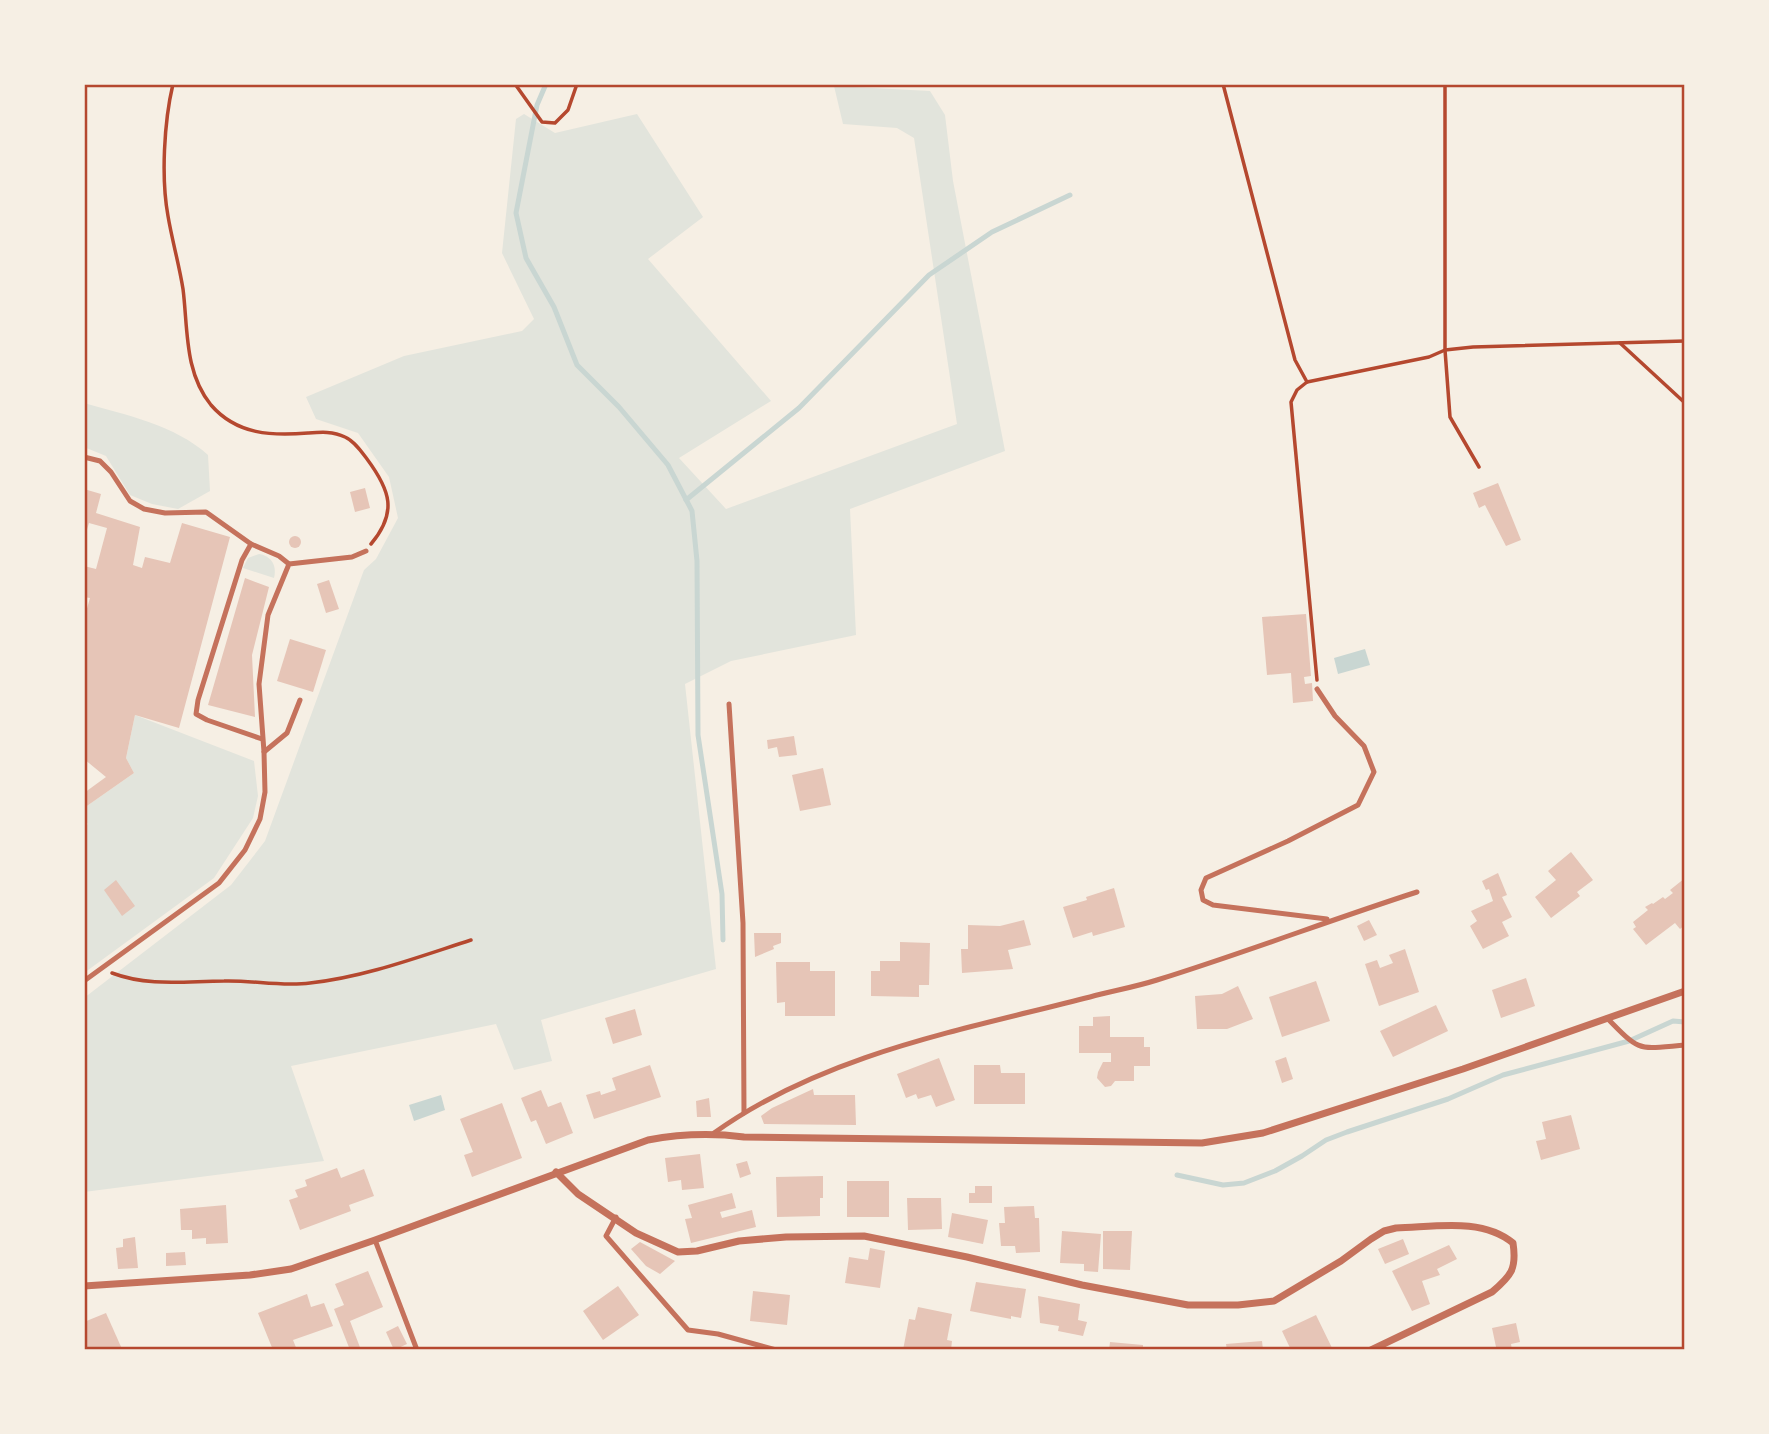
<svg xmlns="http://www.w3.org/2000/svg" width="1769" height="1434" viewBox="0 0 1769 1434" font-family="'Alegreya Sans',sans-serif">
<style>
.green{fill:#e2e4dc}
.water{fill:#c9d6d2}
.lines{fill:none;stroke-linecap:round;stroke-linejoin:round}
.stream{stroke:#c9d6d2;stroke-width:5}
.building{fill:#e6c5b7}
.path{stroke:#b5482f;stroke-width:3.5}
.service{stroke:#c5725c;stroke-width:5}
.minor{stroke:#c5725c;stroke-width:7}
.neatline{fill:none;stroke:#b5482f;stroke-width:2.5}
</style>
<rect width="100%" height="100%" fill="#f6efe4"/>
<g class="green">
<path d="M834,86L930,91L945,115L953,181L1005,451L850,509L856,635L731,661L685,684L716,969L541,1020L552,1061L514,1070L496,1024L291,1066L324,1161L84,1192V998L231,885L265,841L364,570L376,559L398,518L389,477L358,433L316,419L306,397L404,356L522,331L534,319L502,253L516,119L524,114L555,133L637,114L703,217L648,259L771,401L679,458L726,509L957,424L914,138L897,128L843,124Z"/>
<path d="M84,403C126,415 175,425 208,455L210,491L178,509L152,504L130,495L106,456L84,447Z"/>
<path d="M259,554C272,556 277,566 274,578L243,568L248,558Z"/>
<path d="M135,715L254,761L258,796L253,818L214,878L84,973V827L88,824L84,819V808L134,773L126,758Z"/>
</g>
<g class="water">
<path d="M1365,649L1370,665L1338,674L1334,658Z"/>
<path d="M441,1095L445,1110L414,1121L409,1105Z"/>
</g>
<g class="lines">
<g class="stream">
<path d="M546,84L537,105L516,213L526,258L554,307L577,365L619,407L668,465L692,511L697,561L698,735L722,894L723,940"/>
<path d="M686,500L799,408L929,275L992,232L1070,195"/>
<path d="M1177,1175L1223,1185L1244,1183L1275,1171L1302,1156L1326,1140L1347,1132L1448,1099L1503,1075L1629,1041L1673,1021L1685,1022"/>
</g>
</g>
<g class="building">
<path d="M1498,483L1521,540L1506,546L1485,505L1479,508L1473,493Z"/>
<path d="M365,488L370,508L355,512L350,492Z"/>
<path d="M84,489L101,494L96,513L140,527L133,565L142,568L145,557L170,563L182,523L230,537L179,728L135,715L126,758L134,773L84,808V793L106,777L84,759V749L87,746H84V619L90,598L84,597V566L96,569L107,528L89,523L84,539Z"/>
<circle cx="295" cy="542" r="6"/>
<path d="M245,578L269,587L252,655L255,717L208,705Z"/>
<path d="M329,580L339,609L326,613L317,584Z"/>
<path d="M1306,614L1311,676L1304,677L1305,684L1312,683L1313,701L1293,703L1291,673L1267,675L1262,617Z"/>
<path d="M290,639L326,650L313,692L277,681Z"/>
<path d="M794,736L797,755L779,757L777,747L768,749L767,740Z"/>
<path d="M823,768L831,805L800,811L792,775Z"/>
<path d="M1571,852L1593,880L1577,892L1580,896L1551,918L1535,897L1556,880L1548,871Z"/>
<path d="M1498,873L1507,895L1502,897L1512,917L1502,922L1509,936L1483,949L1470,926L1477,921L1471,911L1493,901L1489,889L1486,890L1482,881Z"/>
<path d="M1685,878V925L1680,929L1675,923L1646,945L1633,929L1636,927L1633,922L1648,910L1645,907L1652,903L1653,904L1663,897L1665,899L1673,893L1670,890Z"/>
<path d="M116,880L135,906L122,916L104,890Z"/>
<path d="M1114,888L1125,927L1093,936L1092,932L1073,938L1063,907L1087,900L1086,897Z"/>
<path d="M1024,920L1031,945L1008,950L1013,969L962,973L961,949H968V925L1000,926Z"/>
<path d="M1369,920L1377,935L1364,941L1357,926Z"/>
<path d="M754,933H781V943L773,946L774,949L755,957Z"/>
<path d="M900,942L930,943L929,985H919V997L871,996V971H880V961H900Z"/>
<path d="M1405,949L1419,992L1379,1006L1365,964L1377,960L1380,968L1393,963L1389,955Z"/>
<path d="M776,962H810V971H835V1016H785V1002L777,1003Z"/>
<path d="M1526,978L1535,1006L1501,1018L1492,990Z"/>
<path d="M1316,981L1330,1021L1282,1037L1269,997Z"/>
<path d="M1238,986L1253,1019L1227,1029H1197L1195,996L1222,994Z"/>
<path d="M1436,1005L1448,1031L1393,1057L1380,1031Z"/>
<path d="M635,1009L642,1035L613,1044L605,1018Z"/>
<path d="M1110,1016V1037H1144V1047H1150V1066H1134V1081H1115L1111,1086L1105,1087L1097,1078L1098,1072L1103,1062H1111V1053H1079V1026H1093V1017Z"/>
<path d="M1286,1057L1293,1079L1282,1083L1275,1061Z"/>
<path d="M939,1058L955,1100L936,1107L931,1095L918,1099L916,1094L906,1098L897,1074Z"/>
<path d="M650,1065L661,1097L594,1119L586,1095L600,1091L601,1095L616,1090L612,1078Z"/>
<path d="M974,1065H1000L1001,1073H1025V1104H974Z"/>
<path d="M813,1089L814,1095H855L856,1125L764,1124L761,1116L772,1108Z"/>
<path d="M541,1090L548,1107L561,1102L573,1133L546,1144L536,1120L531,1122L521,1098Z"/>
<path d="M709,1098L711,1117H697L696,1101Z"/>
<path d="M502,1103L522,1158L472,1177L464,1155L473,1152L460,1119Z"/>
<path d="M1571,1115L1580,1149L1541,1160L1536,1141L1546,1139L1542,1122Z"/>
<path d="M700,1154L704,1188L682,1190L681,1180L668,1182L665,1158Z"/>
<path d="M747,1161L751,1174L740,1178L736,1164Z"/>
<path d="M337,1168L341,1178L364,1169L374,1196L349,1205L351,1211L300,1230L289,1200L298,1197L295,1190L307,1186L305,1180Z"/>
<path d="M823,1176V1198H820V1216L777,1217L776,1177Z"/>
<rect x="847" y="1181" width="42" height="36"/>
<path d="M975,1186H992V1203H969V1193H975Z"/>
<path d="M732,1193L736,1208L720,1212L722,1218L752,1210L756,1227L691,1243L685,1219L692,1218L688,1205Z"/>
<path d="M907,1198H941L942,1229L908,1230Z"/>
<path d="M226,1205L228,1243L206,1244V1238L192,1239V1230H181L180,1209Z"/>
<path d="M1034,1206L1035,1218H1039L1040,1252L1016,1253L1015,1246H1001L999,1223H1005L1004,1207Z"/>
<path d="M952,1213L988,1220L983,1244L948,1237Z"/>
<path d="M1062,1231L1101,1234L1098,1272L1084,1271V1264L1060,1263Z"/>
<path d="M1103,1231H1132L1130,1270L1103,1269Z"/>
<path d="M135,1237L138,1268L118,1269L116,1248L123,1247V1239Z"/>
<path d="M1403,1239L1409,1254L1385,1264L1378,1249Z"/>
<path d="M640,1242L675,1261L660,1274L646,1266L631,1249Z"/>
<path d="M1449,1245L1457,1259L1437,1269L1440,1275L1422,1281L1430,1304L1412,1311L1392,1271Z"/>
<path d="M870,1248L885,1251L880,1288L845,1283L849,1257L868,1260Z"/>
<path d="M185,1252L186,1265L166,1266V1253Z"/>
<path d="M368,1271L383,1307L350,1321L361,1350H350L334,1309L344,1305L335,1284Z"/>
<path d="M976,1282L1026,1289L1021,1318L1011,1316V1319L970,1311Z"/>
<path d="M618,1286L639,1315L603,1340L583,1311Z"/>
<path d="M753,1291L790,1295L787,1325L750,1321Z"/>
<path d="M307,1294L311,1307L324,1303L333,1326L293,1340L297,1350H273L258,1313Z"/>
<path d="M1038,1296L1080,1304L1078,1320L1087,1322L1083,1336L1058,1331L1059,1326L1040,1323Z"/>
<path d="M918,1307L952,1314L947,1340L952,1341L951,1350H903L909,1319L915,1320Z"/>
<path d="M106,1313L122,1349L84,1350V1322Z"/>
<path d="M1316,1315L1333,1350H1305L1304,1347L1291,1350L1282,1331Z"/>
<path d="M1516,1323L1520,1342L1511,1344L1512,1350H1489L1496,1347L1492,1328Z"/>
<path d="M398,1326L407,1344L394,1350L386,1332Z"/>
<path d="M1262,1341L1263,1350H1227L1226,1344Z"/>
<path d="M1110,1342L1143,1345V1350H1109Z"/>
</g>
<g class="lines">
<g class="path">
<path d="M173,84C164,122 161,178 168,216C172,240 179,264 183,289C188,328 184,372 211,405C237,435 272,436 308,433C321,432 333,431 345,437C354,441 361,451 367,459C390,490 398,512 371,544"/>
<path d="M515,84L542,122L555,123L568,110L577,84"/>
<path d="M1223,84L1295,360L1307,382"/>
<path d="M1445,84V350L1450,417L1479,467"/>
<path d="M1620,343L1685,403"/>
<path d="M1317,680L1291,402L1297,390L1307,382L1429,357L1445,350L1473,347L1685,341"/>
<path d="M112,973C149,987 186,981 224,981C253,980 281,987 310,983C365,977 418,957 471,940"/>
</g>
<g class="service">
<path d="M84,457L100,461L111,472L130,501L144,509L165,513L206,512L251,544L279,556L289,564"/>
<path d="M251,544L242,560L198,700L196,714L207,720L262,739"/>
<path d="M1317,689L1335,716L1364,746L1374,772L1358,805L1288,841L1206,878L1201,890L1203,900L1213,905L1327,919"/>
<path d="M729,704L743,923L744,1113"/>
<path d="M264,752L287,733L300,700"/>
<path d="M84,981L219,883L245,850L260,819L265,792L264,752L259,684L268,615L289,564L352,557L366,551"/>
<path d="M1607,1018C1641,1053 1638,1049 1685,1045"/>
<path d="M714,1133C824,1054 962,1030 1090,997C1112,991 1135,987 1157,980C1244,953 1330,920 1417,892"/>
<path d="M616,1217L606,1236L688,1330L718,1334L776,1350"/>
<path d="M375,1240L417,1350"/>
</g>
<g class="minor">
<path d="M556,1172L578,1194L636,1233L678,1252L697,1251L739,1241L786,1237L864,1236L967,1257L1082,1285L1188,1305H1238L1274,1301L1341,1261L1371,1239L1384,1231L1396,1228C1434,1227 1482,1217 1513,1243C1517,1269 1511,1276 1492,1292L1371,1350"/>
<path d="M84,1286L250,1275L291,1269L375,1240L648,1140C680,1134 712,1133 744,1137L1202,1143L1263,1133L1463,1069L1685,991"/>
</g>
</g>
<rect width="1769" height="1434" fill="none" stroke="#f6efe4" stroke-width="172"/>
<rect x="86" y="86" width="1597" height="1262" class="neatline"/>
</svg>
